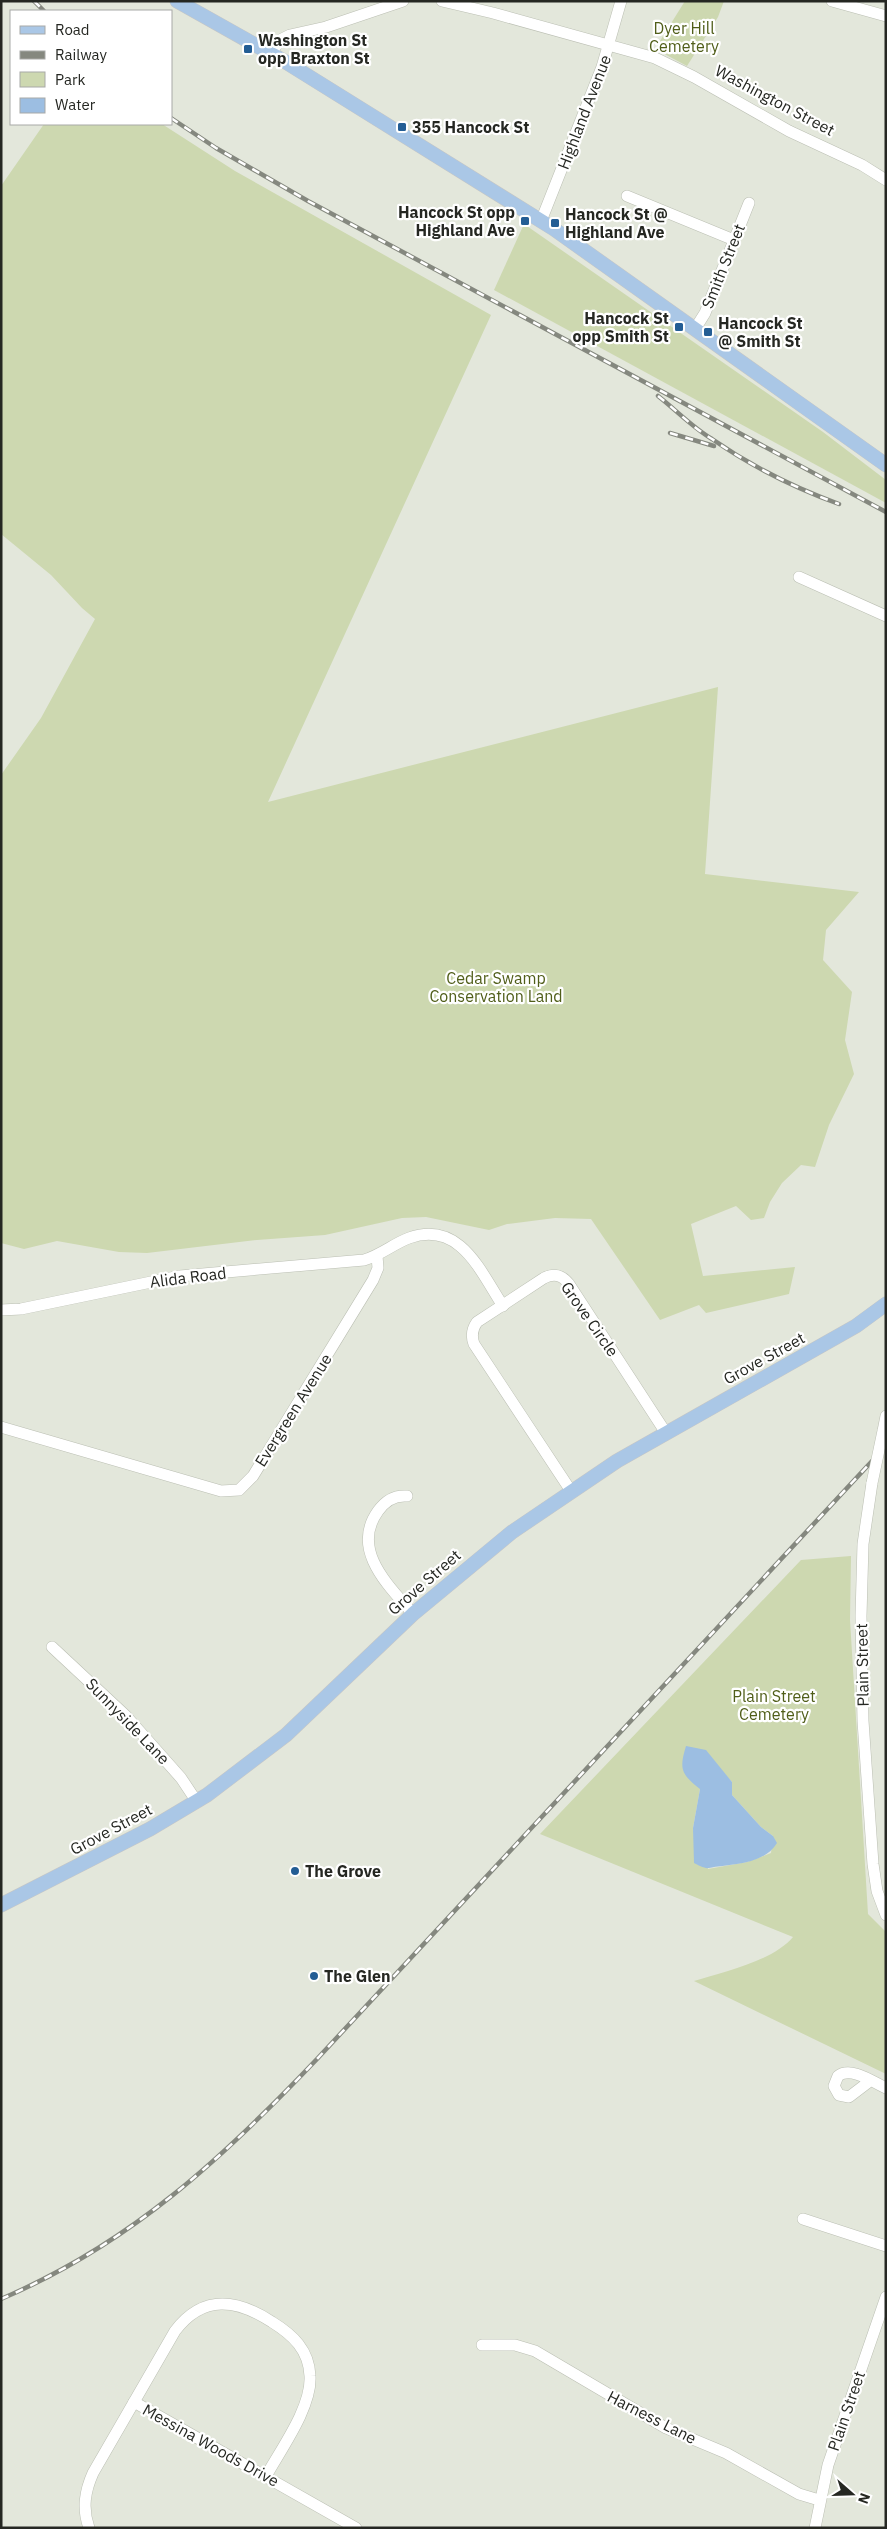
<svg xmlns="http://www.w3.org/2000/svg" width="887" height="2529" viewBox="0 0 887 2529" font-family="'IBM Plex Sans',sans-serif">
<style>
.green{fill:#cdd8b0;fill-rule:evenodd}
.water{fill:#9cbee2}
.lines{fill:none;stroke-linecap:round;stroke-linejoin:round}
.minor-casing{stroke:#bbbfb3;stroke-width:12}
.major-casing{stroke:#c6c7c6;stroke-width:15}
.minor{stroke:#fff;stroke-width:11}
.major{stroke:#aac7e6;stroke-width:14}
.rail-casing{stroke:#85887f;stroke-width:4.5}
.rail{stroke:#fff;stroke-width:2.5;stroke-dasharray:8;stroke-linecap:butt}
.minor-bridge-casing{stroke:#bbbfb3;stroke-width:12;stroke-linecap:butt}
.minor-bridge{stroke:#fff;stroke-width:11}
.poi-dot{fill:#235d94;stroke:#fff;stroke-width:2}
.labels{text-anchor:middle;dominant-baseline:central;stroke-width:4.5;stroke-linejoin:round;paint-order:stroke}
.park-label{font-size:16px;fill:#505e19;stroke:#fff}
.poi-label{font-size:16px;font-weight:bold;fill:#252722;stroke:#fff;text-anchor:start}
.street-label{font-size:16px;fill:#252722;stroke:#fff}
</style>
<rect width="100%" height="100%" fill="#e3e7db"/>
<g class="green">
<path d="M685,1H724L718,17L687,66L655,49Z"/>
<path d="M44,124H162L235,171L491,315L268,802L718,687L705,874L859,892L826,930L823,960L852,992L845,1040L854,1074L829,1125L815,1167L801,1165L782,1183L770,1202L764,1218L751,1220L736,1206L691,1224L703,1276L795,1267L789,1294L706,1313L699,1305L660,1320L591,1219L555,1218L507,1224L489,1230L426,1217L402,1218L325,1235L257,1240L147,1253L119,1252L57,1241L24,1249L1,1243V775L41,718L95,619L82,608L51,575L1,534V186Z"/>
<path d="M524,224L823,432L886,480V503L494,290Z"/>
<path d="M851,1556L850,1620L868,1914L886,1932V2074L694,1981C724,1972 773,1961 793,1937L540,1834L801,1560ZM719,1768L732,1782V1795L761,1827L773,1836L771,1853L747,1862L708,1869L693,1828L700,1789Z"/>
</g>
<path class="water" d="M686,1746L706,1750L732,1782V1795L761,1827L773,1836L777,1843C764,1865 731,1864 709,1868C705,1869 698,1865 694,1863L693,1828L700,1789C681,1774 679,1769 686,1746Z"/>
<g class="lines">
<g class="minor-casing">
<g id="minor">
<path d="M442,1L493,13L655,58L694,77L789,131L862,165L886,180"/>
<path d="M832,1L886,16"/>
<path d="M271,53L280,40L290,35L326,27L403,1"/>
<path d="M627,196L734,240"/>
<path d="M541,221L602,67L621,1"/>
<path d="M695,329L705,313L749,203"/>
<path d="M799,577L886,616"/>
<path d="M1,1310L21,1309L180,1276L364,1260C381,1255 393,1244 409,1238C460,1220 480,1271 503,1306"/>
<path d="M1,1427L221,1491L239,1490L253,1476L373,1280L378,1268L377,1256"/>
<path d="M883,1431L886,1416"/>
<path d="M872,1483L863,1544L861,1616L863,1721L873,1864L877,1891L886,1915"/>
<path d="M571,1491L474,1344C471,1336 472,1329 477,1322L544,1278C554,1273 562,1275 569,1284L666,1433"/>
<path d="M407,1496C395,1495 385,1501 378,1511C350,1550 389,1586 413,1614"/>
<path d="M52,1647L126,1716L181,1778L197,1802"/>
<path d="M870,2081L849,2097L839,2095L834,2086L838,2076C851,2066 873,2082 886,2088"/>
<path d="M803,2219L886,2246"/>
<path d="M482,2345H515L535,2351L666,2428L726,2453L799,2494L819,2500"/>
<path d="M134,2402L356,2528"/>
<path d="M89,2528C82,2508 85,2491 93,2473L175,2331C203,2294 237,2299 272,2322C293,2335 309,2350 310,2376C312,2407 281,2449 266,2476"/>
<path d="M815,2528L828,2465L886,2297"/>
</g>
</g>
<g class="major-casing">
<g id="major">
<path d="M177,1L284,61L554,229L886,465"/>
<path d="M1,1905L150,1829L207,1795L286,1735L413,1614L512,1532L617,1461L856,1326L886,1304"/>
</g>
</g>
<use href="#minor" class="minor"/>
<use href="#major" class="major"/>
<g class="rail-casing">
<g id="rail">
<path d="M34,1L44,11"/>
<path d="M171,118L216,148L308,201L886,512"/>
<path d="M658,396C676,410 692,427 712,439C751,466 795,488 839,504"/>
<path d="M670,433L714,446"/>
<path d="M1,2299C130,2244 222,2159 317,2059L886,1446"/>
</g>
</g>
<use href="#rail" class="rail"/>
<g class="minor-bridge-casing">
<path id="minor-bridge" d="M872,1483L883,1431"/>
</g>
<use href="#minor-bridge" class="minor-bridge"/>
</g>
<g class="poi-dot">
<rect x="243" y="44" width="10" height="10" rx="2.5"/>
<rect x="397" y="122" width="10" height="10" rx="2.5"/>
<rect x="520" y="216" width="10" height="10" rx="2.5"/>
<rect x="550" y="218" width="10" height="10" rx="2.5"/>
<rect x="674" y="322" width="10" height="10" rx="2.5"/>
<rect x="703" y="327" width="10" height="10" rx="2.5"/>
<circle cx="295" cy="1871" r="5"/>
<circle cx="314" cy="1976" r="5"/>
</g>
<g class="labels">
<g class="park-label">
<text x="684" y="28">Dyer Hill<tspan x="684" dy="18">Cemetery</tspan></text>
<text x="496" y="978">Cedar Swamp<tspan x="496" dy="18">Conservation Land</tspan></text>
<text x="774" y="1696">Plain Street<tspan x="774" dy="18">Cemetery</tspan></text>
</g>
<g class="poi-label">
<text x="258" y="40">Washington St<tspan x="258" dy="18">opp Braxton St</tspan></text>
<text x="412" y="127">355 Hancock St</text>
<text x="515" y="212" text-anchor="end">Hancock St opp<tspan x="515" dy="18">Highland Ave</tspan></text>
<text x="565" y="214">Hancock St @<tspan x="565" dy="18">Highland Ave</tspan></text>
<text x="669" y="318" text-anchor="end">Hancock St<tspan x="669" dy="18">opp Smith St</tspan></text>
<text x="718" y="323">Hancock St<tspan x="718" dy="18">@ Smith St</tspan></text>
<text x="305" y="1871">The Grove</text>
<text x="324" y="1976">The Glen</text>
</g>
<g class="street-label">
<text transform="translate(775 100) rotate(28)">Washington Street</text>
<text transform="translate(584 112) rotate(-69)">Highland Avenue</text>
<text transform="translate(723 266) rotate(-68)">Smith Street</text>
<text transform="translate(188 1277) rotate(-7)">Alida Road</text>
<text transform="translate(590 1319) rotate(55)">Grove Circle</text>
<text transform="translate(764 1358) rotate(-29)">Grove Street</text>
<text transform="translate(293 1410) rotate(-58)">Evergreen Avenue</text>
<text transform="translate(424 1582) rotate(-41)">Grove Street</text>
<text transform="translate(862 1665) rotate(-91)">Plain Street</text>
<text transform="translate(128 1721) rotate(46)">Sunnyside Lane</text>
<text transform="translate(111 1829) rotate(-28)">Grove Street</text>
<text transform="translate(846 2411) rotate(-71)">Plain Street</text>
<text transform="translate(652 2417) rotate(27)">Harness Lane</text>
<text transform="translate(211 2445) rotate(29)">Messina Woods Drive</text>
</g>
</g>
<rect width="887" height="2529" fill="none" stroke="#252722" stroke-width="5"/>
<rect x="10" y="10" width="162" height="115" fill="#ffffff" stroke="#a8a9a7"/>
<rect x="20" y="26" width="25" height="8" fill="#aac7e6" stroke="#a8a9a7"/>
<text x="55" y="35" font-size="15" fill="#252722">Road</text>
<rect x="20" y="51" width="25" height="8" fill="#85887f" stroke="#a8a9a7"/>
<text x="55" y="60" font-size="15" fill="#252722">Railway</text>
<rect x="20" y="72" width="25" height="15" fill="#cdd8b0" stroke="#a8a9a7"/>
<text x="55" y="85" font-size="15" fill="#252722">Park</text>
<rect x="20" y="98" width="25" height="15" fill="#9cbee2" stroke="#a8a9a7"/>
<text x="55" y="110" font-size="15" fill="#252722">Water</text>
<g transform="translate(852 2494) rotate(110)" stroke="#ffffff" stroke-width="4" paint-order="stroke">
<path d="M0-4L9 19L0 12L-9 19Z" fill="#252722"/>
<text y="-8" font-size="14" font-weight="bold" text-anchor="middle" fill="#252722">N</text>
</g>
</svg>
